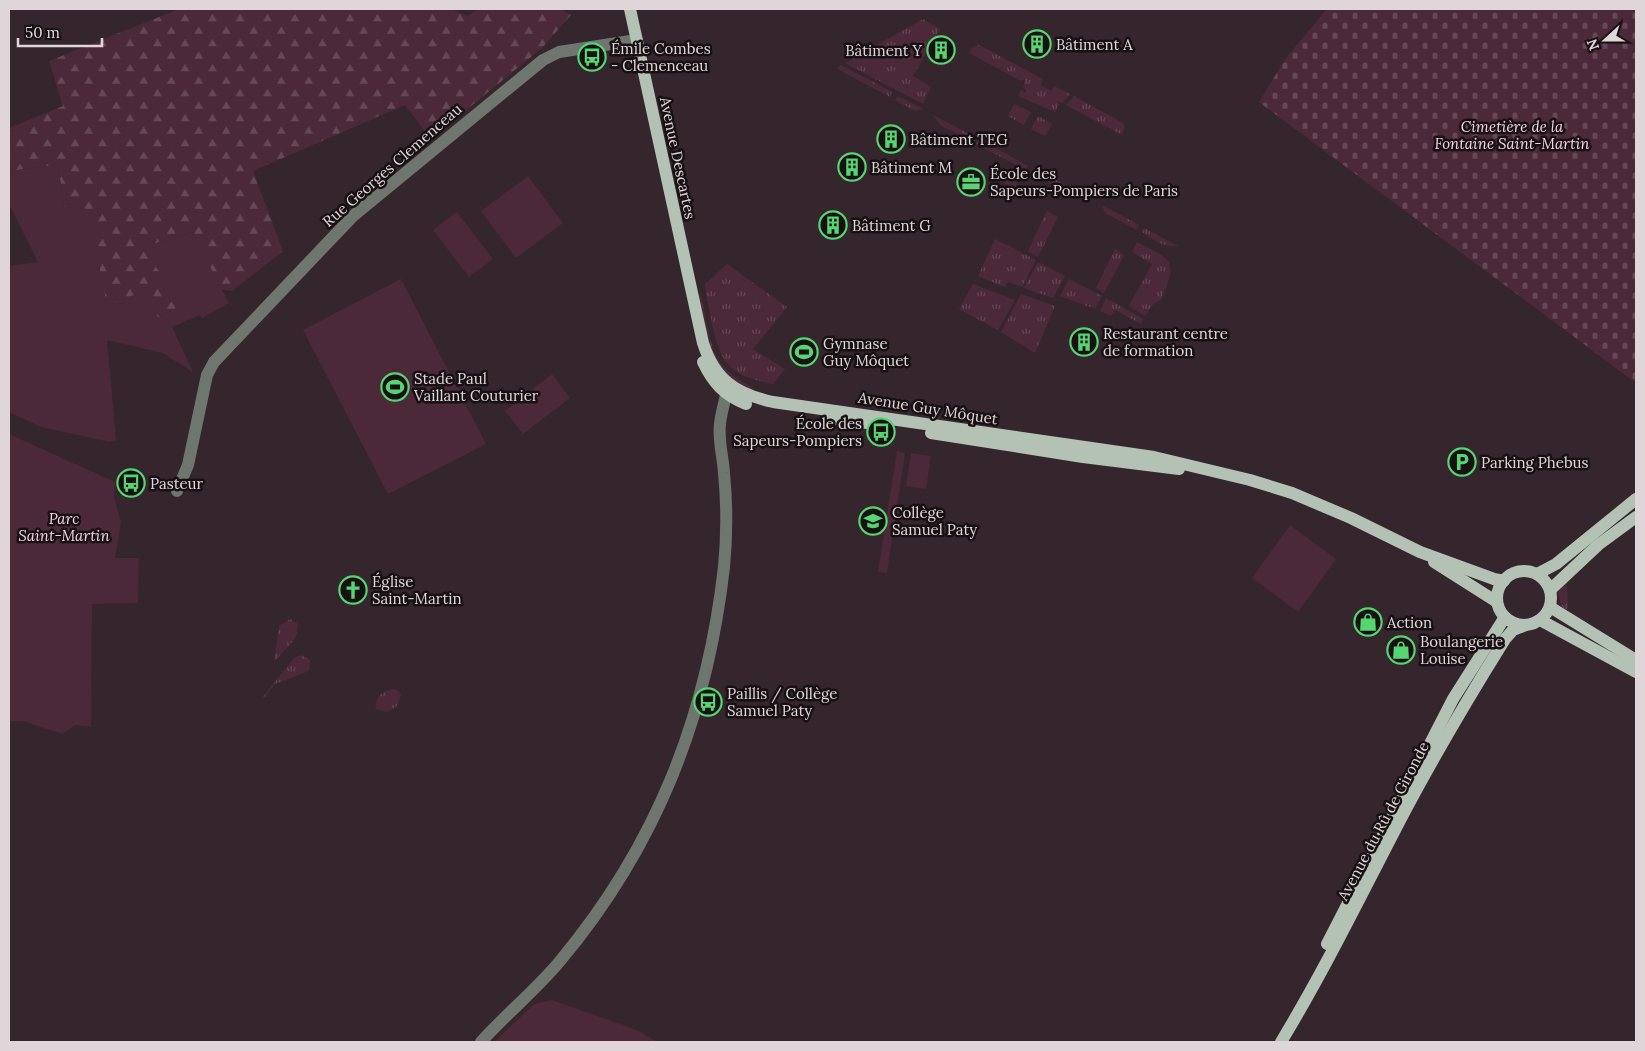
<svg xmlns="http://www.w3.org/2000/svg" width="1645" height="1051" viewBox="0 0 1645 1051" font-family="Lora,serif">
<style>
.grass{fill:url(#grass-tufts)}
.forest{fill:url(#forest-firs)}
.cemetery{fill:url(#cemetery-stones)}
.park{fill:#4b2939}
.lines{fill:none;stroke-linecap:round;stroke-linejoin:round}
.minor{stroke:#6f7670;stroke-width:12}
.major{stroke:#b4c1b5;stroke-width:12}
.labels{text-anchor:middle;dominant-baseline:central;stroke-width:5;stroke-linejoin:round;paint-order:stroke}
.poi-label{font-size:15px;fill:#e0d5d9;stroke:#181114;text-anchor:start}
.park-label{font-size:15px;font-style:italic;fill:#f8d2e2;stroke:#181114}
.street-label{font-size:15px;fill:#e0d5d9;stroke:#181114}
</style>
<defs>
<pattern id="grass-tufts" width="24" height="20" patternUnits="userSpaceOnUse" patternTransform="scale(1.25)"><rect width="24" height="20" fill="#4b2939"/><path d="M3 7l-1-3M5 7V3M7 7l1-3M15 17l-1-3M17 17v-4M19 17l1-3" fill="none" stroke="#654755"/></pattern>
<pattern id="forest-firs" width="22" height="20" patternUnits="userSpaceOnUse" patternTransform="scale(1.25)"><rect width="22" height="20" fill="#4b2939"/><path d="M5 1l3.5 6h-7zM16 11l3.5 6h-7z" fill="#654755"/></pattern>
<pattern id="cemetery-stones" width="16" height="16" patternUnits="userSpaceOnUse" patternTransform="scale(1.25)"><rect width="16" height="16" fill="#4b2939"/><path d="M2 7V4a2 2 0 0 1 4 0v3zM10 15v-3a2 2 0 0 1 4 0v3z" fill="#654755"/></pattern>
</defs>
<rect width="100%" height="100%" fill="#35262d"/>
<g class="grass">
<path d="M923,19L940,29L913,76L931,87L923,104L845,63Z"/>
<path d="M979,45L1043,79L1041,85L1051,91L1054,86L1070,94L1062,103L1056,101L1059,104L1055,112L1018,96L1021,90L1025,93L1026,90L1023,87L1025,81L1023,79L1021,81L969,53L972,48Z"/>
<path d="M841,65L892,92L890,97L839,70L837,68Z"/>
<path d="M898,96L923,109L915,111L895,100Z"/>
<path d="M1074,96L1123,123L1125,127L1122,135L1066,105Z"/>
<path d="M1014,104L1031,112L1024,125L1008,116Z"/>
<path d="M933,115L973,136L971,141L940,125Z"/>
<path d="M1038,116L1052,124L1045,136L1031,129Z"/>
<path d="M979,139L1028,166L1026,170L976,144Z"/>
<path d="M997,168L1019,178L1015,189L989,175L992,170Z"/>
<path d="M1034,168L1090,198L1079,199L1030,173Z"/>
<path d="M1102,205L1139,225L1137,230L1105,213Z"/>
<path d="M1047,211L1058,217L1038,257L1028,251Z"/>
<path d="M1144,228L1178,246C1164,248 1153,239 1142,232Z"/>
<path d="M995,239L1036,260L1022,287L1008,282L1005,287L978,276Z"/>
<path d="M1137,242C1174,262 1178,260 1161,300L1154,303L1145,316L1129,306L1152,264L1132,252Z"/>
<path d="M1115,249L1124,255L1104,293L1096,288Z"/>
<path d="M1038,262L1065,276L1053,298L1024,288Z"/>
<path d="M727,264L787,307L753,349L785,369L773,384C727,375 720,363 711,318C709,307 705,295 705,284Z"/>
<path d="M1069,279L1102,296L1095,309L1060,296Z"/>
<path d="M973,284L1015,300L998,330L959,309Z"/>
<path d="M699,293C703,299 704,308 705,315C714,357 714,366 752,387L753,391L738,385L712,360Z"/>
<path d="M1021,294L1055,306L1035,353L1001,332Z"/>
<path d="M1106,298L1143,319L1141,324L1115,310L1111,316L1100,311Z"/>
<path d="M1565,581L1567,584L1568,608L1565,611L1561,605L1558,593Z"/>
<path d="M290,619L298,624L297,633L293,641L274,662L279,626Z"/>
<path d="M301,655L310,660L309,671L275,684L265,697H263L294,658Z"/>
<path d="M393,689L398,691L401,695L397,706L387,712L376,709C374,697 383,691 393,689Z"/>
</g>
<path class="forest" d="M179,9H450L468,16L477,9H560L571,15L542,48L431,139L405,105L253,171L283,251L232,291L220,289L192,232L144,247L181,305L159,318L107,307L88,210L64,207L58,165L9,171V128L63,106L49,61Z"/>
<path class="cemetery" d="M1327,9H1636V383L1259,102L1286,58Z"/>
<g class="park">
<path d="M58,165L64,207L88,209L107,306L139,293L159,318L181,305L143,247L192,232L229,303L202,318L200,315L172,327L193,372L163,353L107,340L116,440L110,442L41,427L9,412V266L38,262L9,204V171Z"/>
<path d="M528,176L563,223L516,258L481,211Z"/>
<path d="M457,212L493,259L469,277L433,230Z"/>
<path d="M401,279L486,444L388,494L303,330Z"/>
<path d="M552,374L570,398L523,434L505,411Z"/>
<path d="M9,434L115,482L114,497L121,522L115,558H139L138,603L92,604L91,727L75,725L62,734L23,721H9Z"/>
<path d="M897,451L905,453L887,573L878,572Z"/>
<path d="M911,453L931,456L926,489L906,486Z"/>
<path d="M1290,525L1336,559L1298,612L1252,578Z"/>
<path d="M552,1000L637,1030L657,1042H494L534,1004Z"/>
</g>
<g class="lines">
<g class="minor">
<path d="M177,491L188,465L207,375L214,362L353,216L543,60L559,52L637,40"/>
<path d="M481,1042C506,1014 536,990 560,961C657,845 707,716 724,567C727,536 727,504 724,473C723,457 718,440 720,424C721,414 724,404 726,395"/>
</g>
<g class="major">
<path d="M630,9L703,343C715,380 736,394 773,402L1154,457L1250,480L1292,493L1351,518L1420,552L1494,579L1504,581"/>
<path d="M703,362C713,383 724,395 746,404"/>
<path d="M828,418L867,423"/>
<path d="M931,433L1083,457L1179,469"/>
<path d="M1434,562L1497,602"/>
<circle cx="1524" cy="598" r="27"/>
<path d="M1537,574L1556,564L1636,499"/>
<path d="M1550,590L1598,545L1636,517"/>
<path d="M1550,607L1636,660"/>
<path d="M1540,620L1636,672"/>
<path d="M1327,944L1453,699L1505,617"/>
<path d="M1281,1042C1327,966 1365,887 1406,809C1437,751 1470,695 1505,639L1513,630L1526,625"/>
</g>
</g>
<defs>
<g id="building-ring" transform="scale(1.4375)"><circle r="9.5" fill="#181114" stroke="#55d671" stroke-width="1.5"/><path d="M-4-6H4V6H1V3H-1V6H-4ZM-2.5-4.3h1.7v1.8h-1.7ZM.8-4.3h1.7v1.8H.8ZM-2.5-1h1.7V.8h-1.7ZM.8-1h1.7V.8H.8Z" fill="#55d671"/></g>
<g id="bus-ring" transform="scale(1.4375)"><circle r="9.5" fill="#181114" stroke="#55d671" stroke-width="1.5"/><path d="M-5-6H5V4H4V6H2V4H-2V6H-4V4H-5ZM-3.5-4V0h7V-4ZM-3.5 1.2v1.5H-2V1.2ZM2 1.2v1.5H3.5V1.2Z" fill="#55d671"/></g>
<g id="office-ring" transform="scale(1.4375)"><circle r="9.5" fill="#181114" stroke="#55d671" stroke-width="1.5"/><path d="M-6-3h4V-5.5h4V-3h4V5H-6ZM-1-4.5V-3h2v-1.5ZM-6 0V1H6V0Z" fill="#55d671"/></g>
<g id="stadium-ring" transform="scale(1.4375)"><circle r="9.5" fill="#181114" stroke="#55d671" stroke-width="1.5"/><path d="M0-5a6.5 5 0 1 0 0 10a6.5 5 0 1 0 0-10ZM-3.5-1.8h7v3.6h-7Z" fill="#55d671"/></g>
<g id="parking-ring" transform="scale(1.4375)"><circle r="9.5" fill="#181114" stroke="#55d671" stroke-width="1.5"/><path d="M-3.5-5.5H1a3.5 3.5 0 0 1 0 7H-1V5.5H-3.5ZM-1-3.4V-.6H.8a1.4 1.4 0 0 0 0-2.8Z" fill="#55d671"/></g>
<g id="school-ring" transform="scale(1.4375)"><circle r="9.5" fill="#181114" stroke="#55d671" stroke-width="1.5"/><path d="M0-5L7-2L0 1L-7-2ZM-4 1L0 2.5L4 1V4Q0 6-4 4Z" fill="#55d671"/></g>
<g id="church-ring" transform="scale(1.4375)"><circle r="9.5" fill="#181114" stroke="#55d671" stroke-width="1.5"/><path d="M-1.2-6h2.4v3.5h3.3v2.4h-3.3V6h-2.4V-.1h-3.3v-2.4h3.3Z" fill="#55d671"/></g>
<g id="shop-ring" transform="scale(1.4375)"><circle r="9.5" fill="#181114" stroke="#55d671" stroke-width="1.5"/><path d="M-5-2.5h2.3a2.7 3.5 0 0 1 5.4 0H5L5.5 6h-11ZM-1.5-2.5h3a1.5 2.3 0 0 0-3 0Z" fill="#55d671"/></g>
</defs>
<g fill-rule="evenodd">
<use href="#building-ring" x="1037" y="44"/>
<use href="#building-ring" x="941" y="50"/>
<use href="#bus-ring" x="592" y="57"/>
<use href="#building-ring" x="891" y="139"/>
<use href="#building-ring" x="852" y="167"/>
<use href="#office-ring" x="971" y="182"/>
<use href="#building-ring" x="833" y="225"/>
<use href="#building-ring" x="1084" y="342"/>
<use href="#stadium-ring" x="804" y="352"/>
<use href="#stadium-ring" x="395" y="387"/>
<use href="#bus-ring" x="881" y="432"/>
<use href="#parking-ring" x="1462" y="462"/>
<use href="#bus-ring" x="131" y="483"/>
<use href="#school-ring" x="873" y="521"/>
<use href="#church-ring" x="353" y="590"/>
<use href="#shop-ring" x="1368" y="622"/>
<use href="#shop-ring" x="1401" y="650"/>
<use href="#bus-ring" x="708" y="702"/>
</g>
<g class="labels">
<g class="poi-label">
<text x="1056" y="44">Bâtiment A</text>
<text x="611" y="48">Émile Combes<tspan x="611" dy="17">- Clemenceau</tspan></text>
<text x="922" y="50" text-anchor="end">Bâtiment Y</text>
<text x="910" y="139">Bâtiment TEG</text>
<text x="871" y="167">Bâtiment M</text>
<text x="990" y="173">École des<tspan x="990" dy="17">Sapeurs-Pompiers de Paris</tspan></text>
<text x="852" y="225">Bâtiment G</text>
<text x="1103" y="333">Restaurant centre<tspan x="1103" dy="17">de formation</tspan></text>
<text x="823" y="343">Gymnase<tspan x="823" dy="17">Guy Môquet</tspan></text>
<text x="414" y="378">Stade Paul<tspan x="414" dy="17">Vaillant Couturier</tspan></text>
<text x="862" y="423" text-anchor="end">École des<tspan x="862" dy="17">Sapeurs-Pompiers</tspan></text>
<text x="1481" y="462">Parking Phebus</text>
<text x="150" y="483">Pasteur</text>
<text x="892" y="512">Collège<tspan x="892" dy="17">Samuel Paty</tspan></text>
<text x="372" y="581">Église<tspan x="372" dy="17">Saint-Martin</tspan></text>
<text x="1387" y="622">Action</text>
<text x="1420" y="641">Boulangerie<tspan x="1420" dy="17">Louise</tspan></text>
<text x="727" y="693">Paillis / Collège<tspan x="727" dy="17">Samuel Paty</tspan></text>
</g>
<g class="park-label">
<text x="1512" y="126">Cimetière de la<tspan x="1512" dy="17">Fontaine Saint-Martin</tspan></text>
<text x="64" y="518">Parc<tspan x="64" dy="17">Saint-Martin</tspan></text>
</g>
<g class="street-label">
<text transform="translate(678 158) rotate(78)">Avenue Descartes</text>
<text transform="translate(392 165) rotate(-41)">Rue Georges Clemenceau</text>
<text transform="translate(928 408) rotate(9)">Avenue Guy Môquet</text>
<text transform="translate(1383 821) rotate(-62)">Avenue du Rû de Gironde</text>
</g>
</g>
<rect width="1645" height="1051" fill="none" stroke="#e0d5d9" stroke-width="20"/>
<g transform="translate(1605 40) rotate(249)" stroke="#181114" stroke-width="4" paint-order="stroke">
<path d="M0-4L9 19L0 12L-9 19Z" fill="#e0d5d9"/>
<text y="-8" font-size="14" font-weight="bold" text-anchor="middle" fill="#e0d5d9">N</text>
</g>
<path d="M18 38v8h84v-8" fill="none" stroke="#e0d5d9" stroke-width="2.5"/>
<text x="25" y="38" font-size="15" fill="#e0d5d9" stroke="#181114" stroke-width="4" paint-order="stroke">50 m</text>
</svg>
